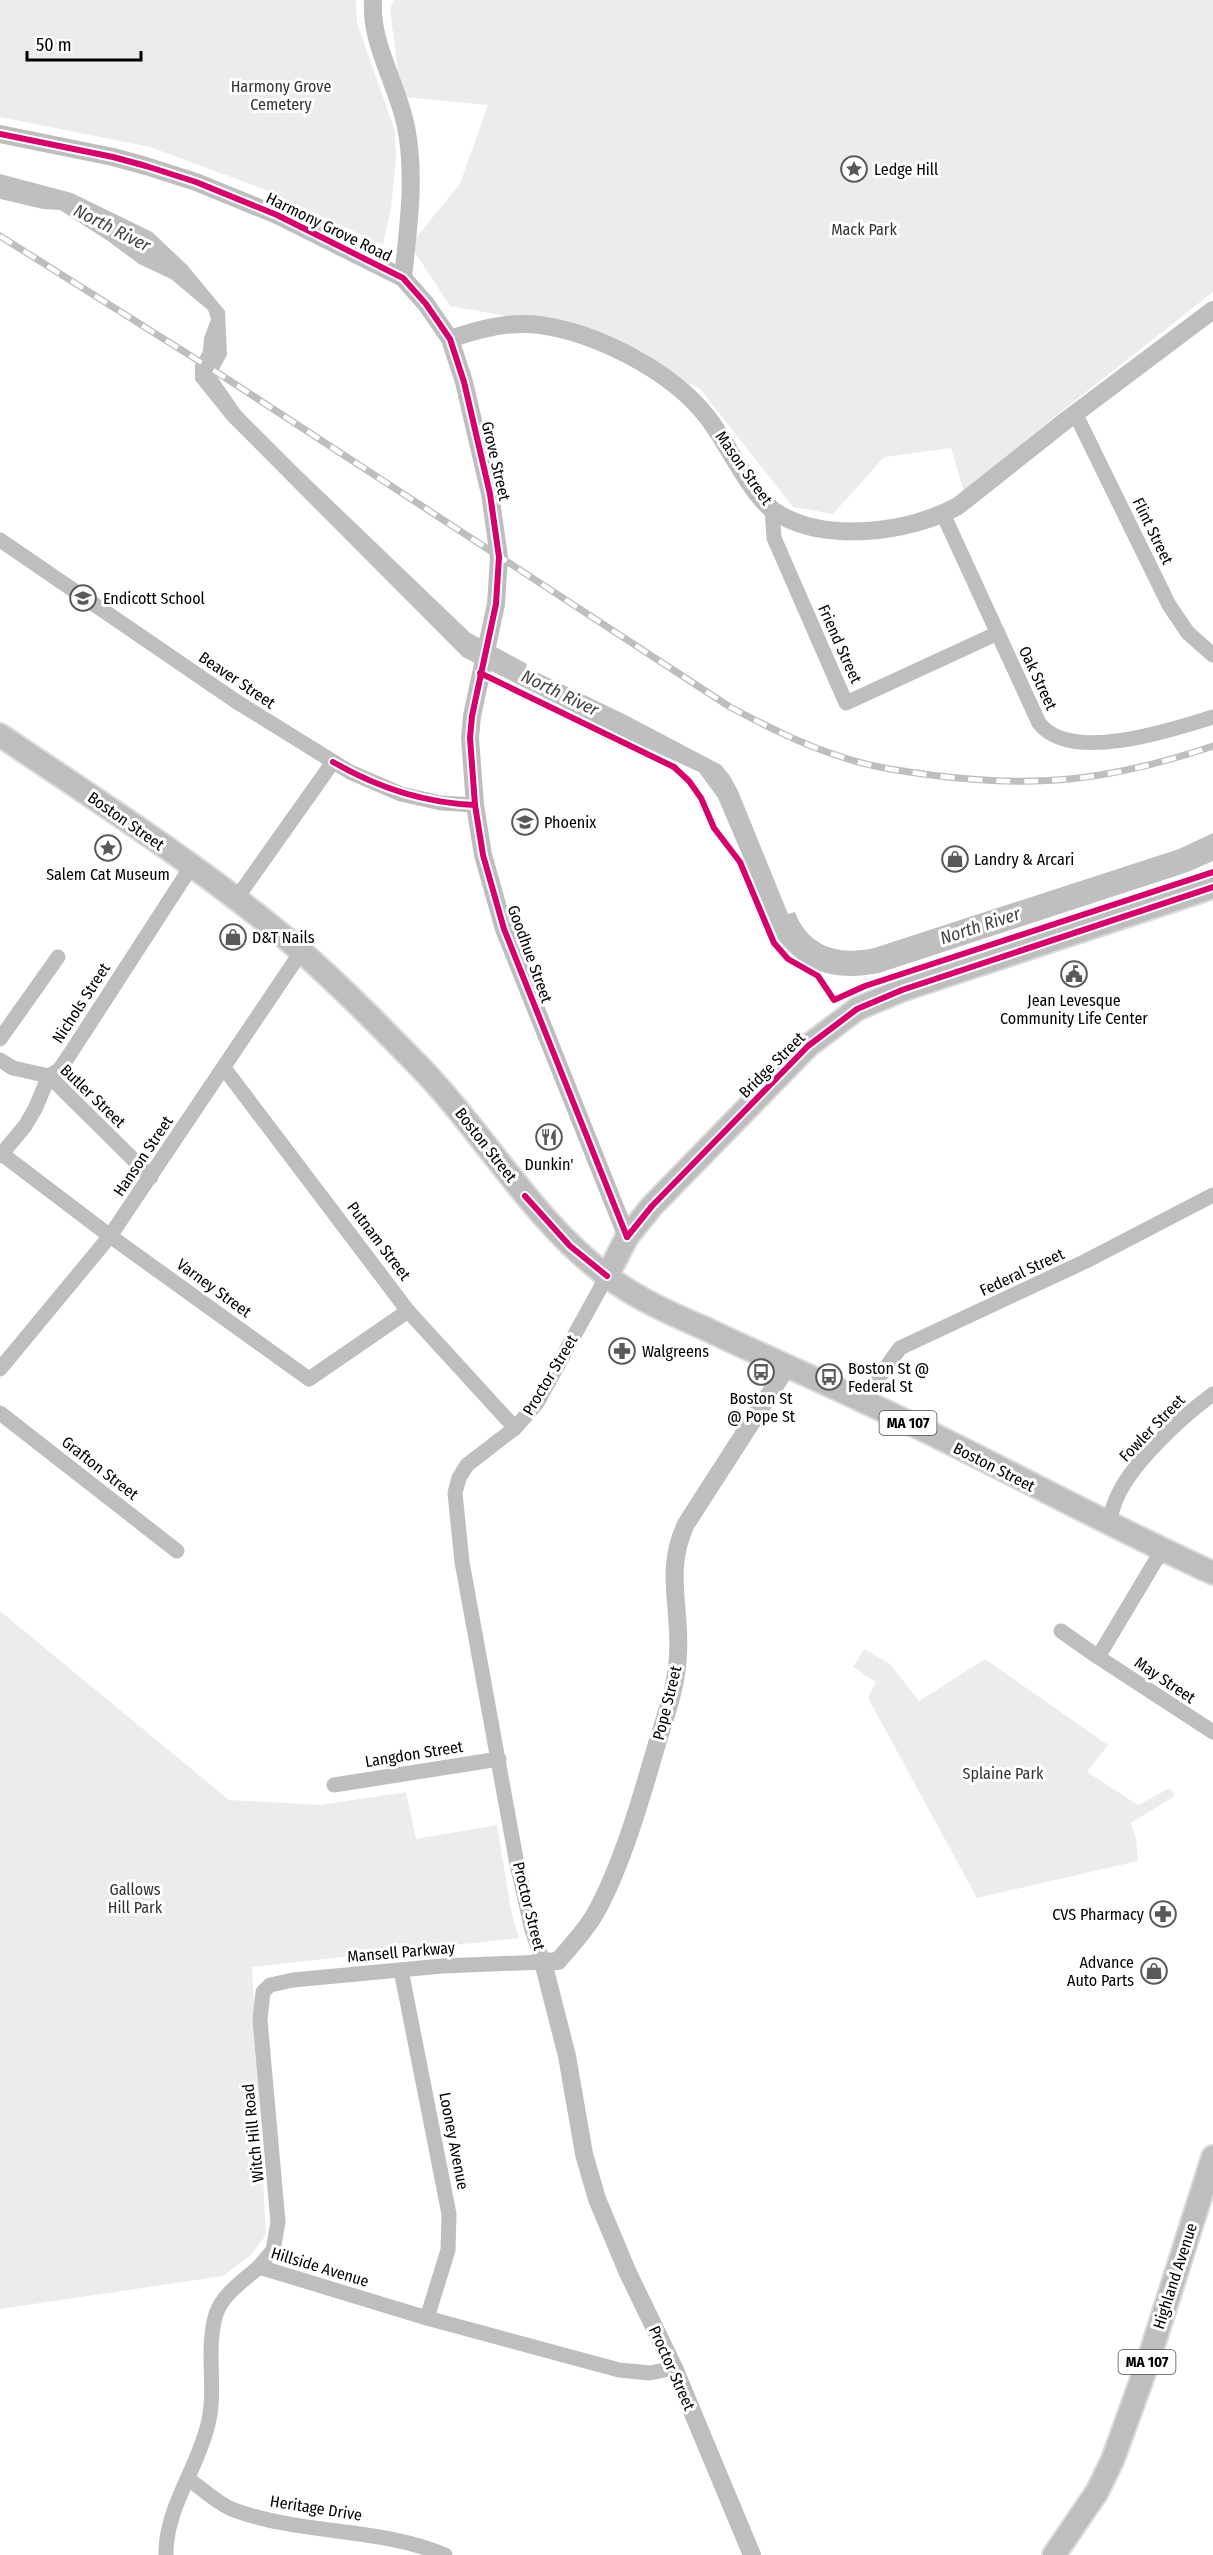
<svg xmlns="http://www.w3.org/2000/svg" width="1213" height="2555" viewBox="0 0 1213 2555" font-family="'Fira Sans Condensed',sans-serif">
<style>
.green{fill:#ececec}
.water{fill:#bfbfbf}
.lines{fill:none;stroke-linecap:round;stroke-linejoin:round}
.primary-casing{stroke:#dbdbdb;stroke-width:26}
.minor{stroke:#bebebe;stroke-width:15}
.tertiary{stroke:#bebebe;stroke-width:18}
.primary{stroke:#bebebe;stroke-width:22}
.rail-casing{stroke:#bebebe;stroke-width:7}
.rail{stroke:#fff;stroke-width:4.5;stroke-dasharray:14;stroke-linecap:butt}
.cycleway-casing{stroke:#fff;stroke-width:10}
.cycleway{stroke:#d6006c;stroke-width:6}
.labels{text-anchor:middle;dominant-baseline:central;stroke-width:6;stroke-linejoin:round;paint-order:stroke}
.shield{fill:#fff;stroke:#4c4c4c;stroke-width:1.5}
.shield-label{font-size:15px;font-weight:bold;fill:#000}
.park-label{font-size:16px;fill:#333;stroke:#fff}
.poi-label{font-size:16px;fill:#000;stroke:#fff;text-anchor:start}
.street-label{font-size:16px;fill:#000;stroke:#fff}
.water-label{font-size:18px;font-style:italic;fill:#444;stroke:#fff}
</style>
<rect width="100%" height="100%" fill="#fff"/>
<g class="green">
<path d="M0,0H356L357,23L395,131L396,161L391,208L383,245L261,188L150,147L0,117Z"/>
<path d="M394,0H1213V292L1058,414L964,492L951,448L884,457L833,514L793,507L700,389L586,330L450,306L410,245L460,184L488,105L401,97L390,9Z"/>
<path d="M0,1611L229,1800L320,1805L406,1792L416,1839L497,1825L512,1915L519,1938L252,1967L266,2235L251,2255L223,2276L0,2309Z"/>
<path d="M864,1649L890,1664L919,1701L985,1659L1108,1745L1087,1772L1138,1805L1170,1788L1175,1796L1131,1823L1136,1838L1138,1861L977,1898L868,1698L876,1682L853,1667Z"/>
</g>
<path class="water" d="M0,174L72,193L152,232L187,265L225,311L227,355L216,375L241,411L301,471L470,633L527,664L526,667L624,714L721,765L730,776L738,791L788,914L795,912C808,947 839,956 874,948L1179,849L1213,833V861L1188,872L879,973C837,981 806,974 778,939L718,798L699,772L629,740L463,657L228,421L195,380V365L203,351L204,338L211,319L208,310L171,279L139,264L108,241L60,210L43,209L0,199Z"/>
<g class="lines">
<g class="primary-casing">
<g id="primary">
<path d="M0,735C93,798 189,859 276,930C326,971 372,1018 417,1064C484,1132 530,1218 607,1276C637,1299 672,1314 706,1329C758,1354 811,1376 863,1401C981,1455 1094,1519 1213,1573"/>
<path d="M607,1276L627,1237L652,1206L808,1046L857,1009L902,990L1213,887"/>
<path d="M1054,2555L1097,2492L1113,2459L1147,2365L1213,2157"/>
</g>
</g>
<g class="minor">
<path d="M1075,413L1169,605L1188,633L1213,655"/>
<path d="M772,510L774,538L846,703L998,633"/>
<path d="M943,514L1039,723C1070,764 1172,730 1213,717"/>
<path d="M0,540L237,702L350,772L401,794L441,803L475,805"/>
<path d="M236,899L333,762"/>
<path d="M0,1039L58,957"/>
<path d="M0,1060L13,1068L49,1076L151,1177"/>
<path d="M224,1068L408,1311L515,1428"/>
<path d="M2,1154L110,1236L309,1379L408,1311"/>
<path d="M0,1156L25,1126L35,1109L49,1076L59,1070L70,1054L191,867"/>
<path d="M0,1369L110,1236L301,952"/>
<path d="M866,1402L877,1380L900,1348L1086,1261L1213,1195"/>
<path d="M0,1413L177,1551"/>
<path d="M1108,1524C1111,1514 1114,1502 1119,1493C1135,1460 1183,1416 1213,1394"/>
<path d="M1162,1550L1098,1657L1213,1732"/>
<path d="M1061,1631L1098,1657"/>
<path d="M334,1785L499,1759"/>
<path d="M401,1970L449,2214L448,2250L427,2318"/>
<path d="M259,2267L273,2250L278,2222L260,2020L263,1992L270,1985L293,1980L442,1966L543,1962L532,1930L516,1859L462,1562L455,1493L459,1478L467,1465L515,1428L537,1403L607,1276"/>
<path d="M188,2479C203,2489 218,2504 234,2510C302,2535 378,2527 445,2555"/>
<path d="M166,2555C165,2509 198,2468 208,2424C217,2389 205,2350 216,2314C223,2294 243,2281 259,2267L427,2318L619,2370L650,2373L674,2368"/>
</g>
<g class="tertiary">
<path d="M373,0C370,44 398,85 406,127C416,177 408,228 403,278"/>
<path d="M0,134L113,157L146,166L196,182L277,215L403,278L426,304L450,339L464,382L490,494L499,557L496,604L472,716L470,738L475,805L483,855L504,929L627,1237"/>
<path d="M450,339C479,329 509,321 540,325C597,333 672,371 708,418C727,442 750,494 774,511C823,544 909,533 958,506L1064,422L1213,310"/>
<path d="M752,2555L674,2368L628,2273L597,2199L584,2154L567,2056L543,1962L558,1961C571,1946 585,1931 595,1914C621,1868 641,1799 656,1747C665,1717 677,1686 678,1654C681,1606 664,1571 686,1524L787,1367"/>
</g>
<use href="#primary" class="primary"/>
<g class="rail-casing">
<path id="rail" d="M0,236L218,373L730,707C766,726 803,745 842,757C871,767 901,771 931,775C1037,789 1112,780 1213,746"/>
</g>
<use href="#rail" class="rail"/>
<g class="cycleway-casing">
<g id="cycleway">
<path d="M0,134L113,157L146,166L196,182L277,215L403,278L426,304L450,339L464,382L490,494L499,557L496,604L472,716L470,738L475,805L483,855L504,929L627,1237"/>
<path d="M480,673L674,767L689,781L701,798L714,828L740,862L774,943L788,959L818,976L834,1000L865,986L1213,872"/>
<path d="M333,762C378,788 423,803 475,805"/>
<path d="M525,1196L570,1246L607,1276"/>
<path d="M627,1237L652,1206L808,1046L857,1009L902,990L1213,887"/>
</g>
</g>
<use href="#cycleway" class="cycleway"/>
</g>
<defs>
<g id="sight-ring" transform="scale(1.35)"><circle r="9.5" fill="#fff" stroke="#595959" stroke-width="1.5"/><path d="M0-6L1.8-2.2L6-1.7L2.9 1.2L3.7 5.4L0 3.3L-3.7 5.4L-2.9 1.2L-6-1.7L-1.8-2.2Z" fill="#595959"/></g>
<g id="school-ring" transform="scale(1.35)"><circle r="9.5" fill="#fff" stroke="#595959" stroke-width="1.5"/><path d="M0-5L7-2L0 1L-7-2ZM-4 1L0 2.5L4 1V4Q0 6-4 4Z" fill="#595959"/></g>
<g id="shop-ring" transform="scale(1.35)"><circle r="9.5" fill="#fff" stroke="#595959" stroke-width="1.5"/><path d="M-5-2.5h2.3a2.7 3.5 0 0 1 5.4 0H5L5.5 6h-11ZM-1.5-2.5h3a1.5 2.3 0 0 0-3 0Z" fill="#595959"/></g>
<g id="civic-ring" transform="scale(1.35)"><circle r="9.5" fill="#fff" stroke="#595959" stroke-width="1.5"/><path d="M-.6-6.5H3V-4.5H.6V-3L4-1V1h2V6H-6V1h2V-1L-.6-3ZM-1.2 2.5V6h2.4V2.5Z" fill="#595959"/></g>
<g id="restaurant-ring" transform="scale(1.35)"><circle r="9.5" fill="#fff" stroke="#595959" stroke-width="1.5"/><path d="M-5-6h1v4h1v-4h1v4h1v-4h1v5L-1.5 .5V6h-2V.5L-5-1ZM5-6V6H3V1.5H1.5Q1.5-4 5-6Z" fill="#595959"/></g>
<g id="pharmacy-ring" transform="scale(1.35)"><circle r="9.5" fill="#fff" stroke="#595959" stroke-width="1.5"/><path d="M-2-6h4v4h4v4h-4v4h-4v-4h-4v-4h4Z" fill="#595959"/></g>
<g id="bus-ring" transform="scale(1.35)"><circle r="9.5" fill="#fff" stroke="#595959" stroke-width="1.5"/><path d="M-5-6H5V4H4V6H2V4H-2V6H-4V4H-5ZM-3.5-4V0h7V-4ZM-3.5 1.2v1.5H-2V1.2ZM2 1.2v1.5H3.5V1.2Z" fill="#595959"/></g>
</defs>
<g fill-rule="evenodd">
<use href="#sight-ring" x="854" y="169"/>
<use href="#school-ring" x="83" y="598"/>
<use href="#school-ring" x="525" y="822"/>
<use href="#sight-ring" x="108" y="848"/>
<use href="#shop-ring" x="955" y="859"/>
<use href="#shop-ring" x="233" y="937"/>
<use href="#civic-ring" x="1074" y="974"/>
<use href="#restaurant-ring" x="549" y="1137"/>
<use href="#pharmacy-ring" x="622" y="1351"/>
<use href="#bus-ring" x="761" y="1372"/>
<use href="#bus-ring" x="829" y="1377"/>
<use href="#pharmacy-ring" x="1163" y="1914"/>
<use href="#shop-ring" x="1154" y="1971"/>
</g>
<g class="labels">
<g class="shield">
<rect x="879.5" y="1411" width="57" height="24" rx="4.5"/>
<rect x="1118.5" y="2350" width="57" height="24" rx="4.5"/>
</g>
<g class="shield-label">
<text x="908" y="1423">MA 107</text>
<text x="1147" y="2362">MA 107</text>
</g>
<g class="park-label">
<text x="281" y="86">Harmony Grove<tspan x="281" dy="18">Cemetery</tspan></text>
<text x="864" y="229">Mack Park</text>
<text x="1003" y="1773">Splaine Park</text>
<text x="135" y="1889">Gallows<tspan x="135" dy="18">Hill Park</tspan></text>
</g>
<g class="poi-label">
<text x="874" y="169">Ledge Hill</text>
<text x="103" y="598">Endicott School</text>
<text x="544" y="822">Phoenix</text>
<text x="974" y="859">Landry &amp; Arcari</text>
<text x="108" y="874" text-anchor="middle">Salem Cat Museum</text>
<text x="252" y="937">D&amp;T Nails</text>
<text x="1074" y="1000" text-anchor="middle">Jean Levesque<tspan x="1074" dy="18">Community Life Center</tspan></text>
<text x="549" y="1164" text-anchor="middle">Dunkin'</text>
<text x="642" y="1351">Walgreens</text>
<text x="848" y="1368">Boston St @<tspan x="848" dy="18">Federal St</tspan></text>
<text x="761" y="1398" text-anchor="middle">Boston St<tspan x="761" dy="18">@ Pope St</tspan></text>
<text x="1144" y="1914" text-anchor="end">CVS Pharmacy</text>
<text x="1134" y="1962" text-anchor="end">Advance<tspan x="1134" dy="18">Auto Parts</tspan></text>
</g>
<g class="street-label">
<text transform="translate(329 227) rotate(26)">Harmony Grove Road</text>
<text transform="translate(496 461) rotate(77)">Grove Street</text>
<text transform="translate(744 468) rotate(55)">Mason Street</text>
<text transform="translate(1153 531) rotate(64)">Flint Street</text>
<text transform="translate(840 644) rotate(66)">Friend Street</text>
<text transform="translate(1038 678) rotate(65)">Oak Street</text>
<text transform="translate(237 680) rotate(34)">Beaver Street</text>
<text transform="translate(126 821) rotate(35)">Boston Street</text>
<text transform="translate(530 954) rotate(70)">Goodhue Street</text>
<text transform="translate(81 1003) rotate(-57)">Nichols Street</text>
<text transform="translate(772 1065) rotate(-45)">Bridge Street</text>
<text transform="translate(93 1096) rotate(44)">Butler Street</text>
<text transform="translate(486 1145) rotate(52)">Boston Street</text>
<text transform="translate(143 1156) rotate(-56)">Hanson Street</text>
<text transform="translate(379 1241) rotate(53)">Putnam Street</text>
<text transform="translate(1022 1272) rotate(-25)">Federal Street</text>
<text transform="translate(214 1288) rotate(36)">Varney Street</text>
<text transform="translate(550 1375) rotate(-59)">Proctor Street</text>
<text transform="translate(1152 1428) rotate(-46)">Fowler Street</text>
<text transform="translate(994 1467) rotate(27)">Boston Street</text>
<text transform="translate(100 1468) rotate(38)">Grafton Street</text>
<text transform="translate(1165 1680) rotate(34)">May Street</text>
<text transform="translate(667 1703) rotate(-76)">Pope Street</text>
<text transform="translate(414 1754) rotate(-9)">Langdon Street</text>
<text transform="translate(529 1906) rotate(76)">Proctor Street</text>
<text transform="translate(401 1952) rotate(-5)">Mansell Parkway</text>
<text transform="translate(253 2133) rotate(-96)">Witch Hill Road</text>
<text transform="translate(454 2141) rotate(79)">Looney Avenue</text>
<text transform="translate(320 2267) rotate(17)">Hillside Avenue</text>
<text transform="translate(1175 2276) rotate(-72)">Highland Avenue</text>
<text transform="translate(672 2368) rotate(66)">Proctor Street</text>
<text transform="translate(316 2508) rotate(9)">Heritage Drive</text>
</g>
<g class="water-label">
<text transform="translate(112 228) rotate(27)">North River</text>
<text transform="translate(560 693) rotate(26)">North River</text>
<text transform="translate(980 926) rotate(-18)">North River</text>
</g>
</g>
<path d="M27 51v9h114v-9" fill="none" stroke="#000000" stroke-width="3"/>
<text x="36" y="51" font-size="18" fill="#000000" stroke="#ffffff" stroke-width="4.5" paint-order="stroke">50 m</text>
</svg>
